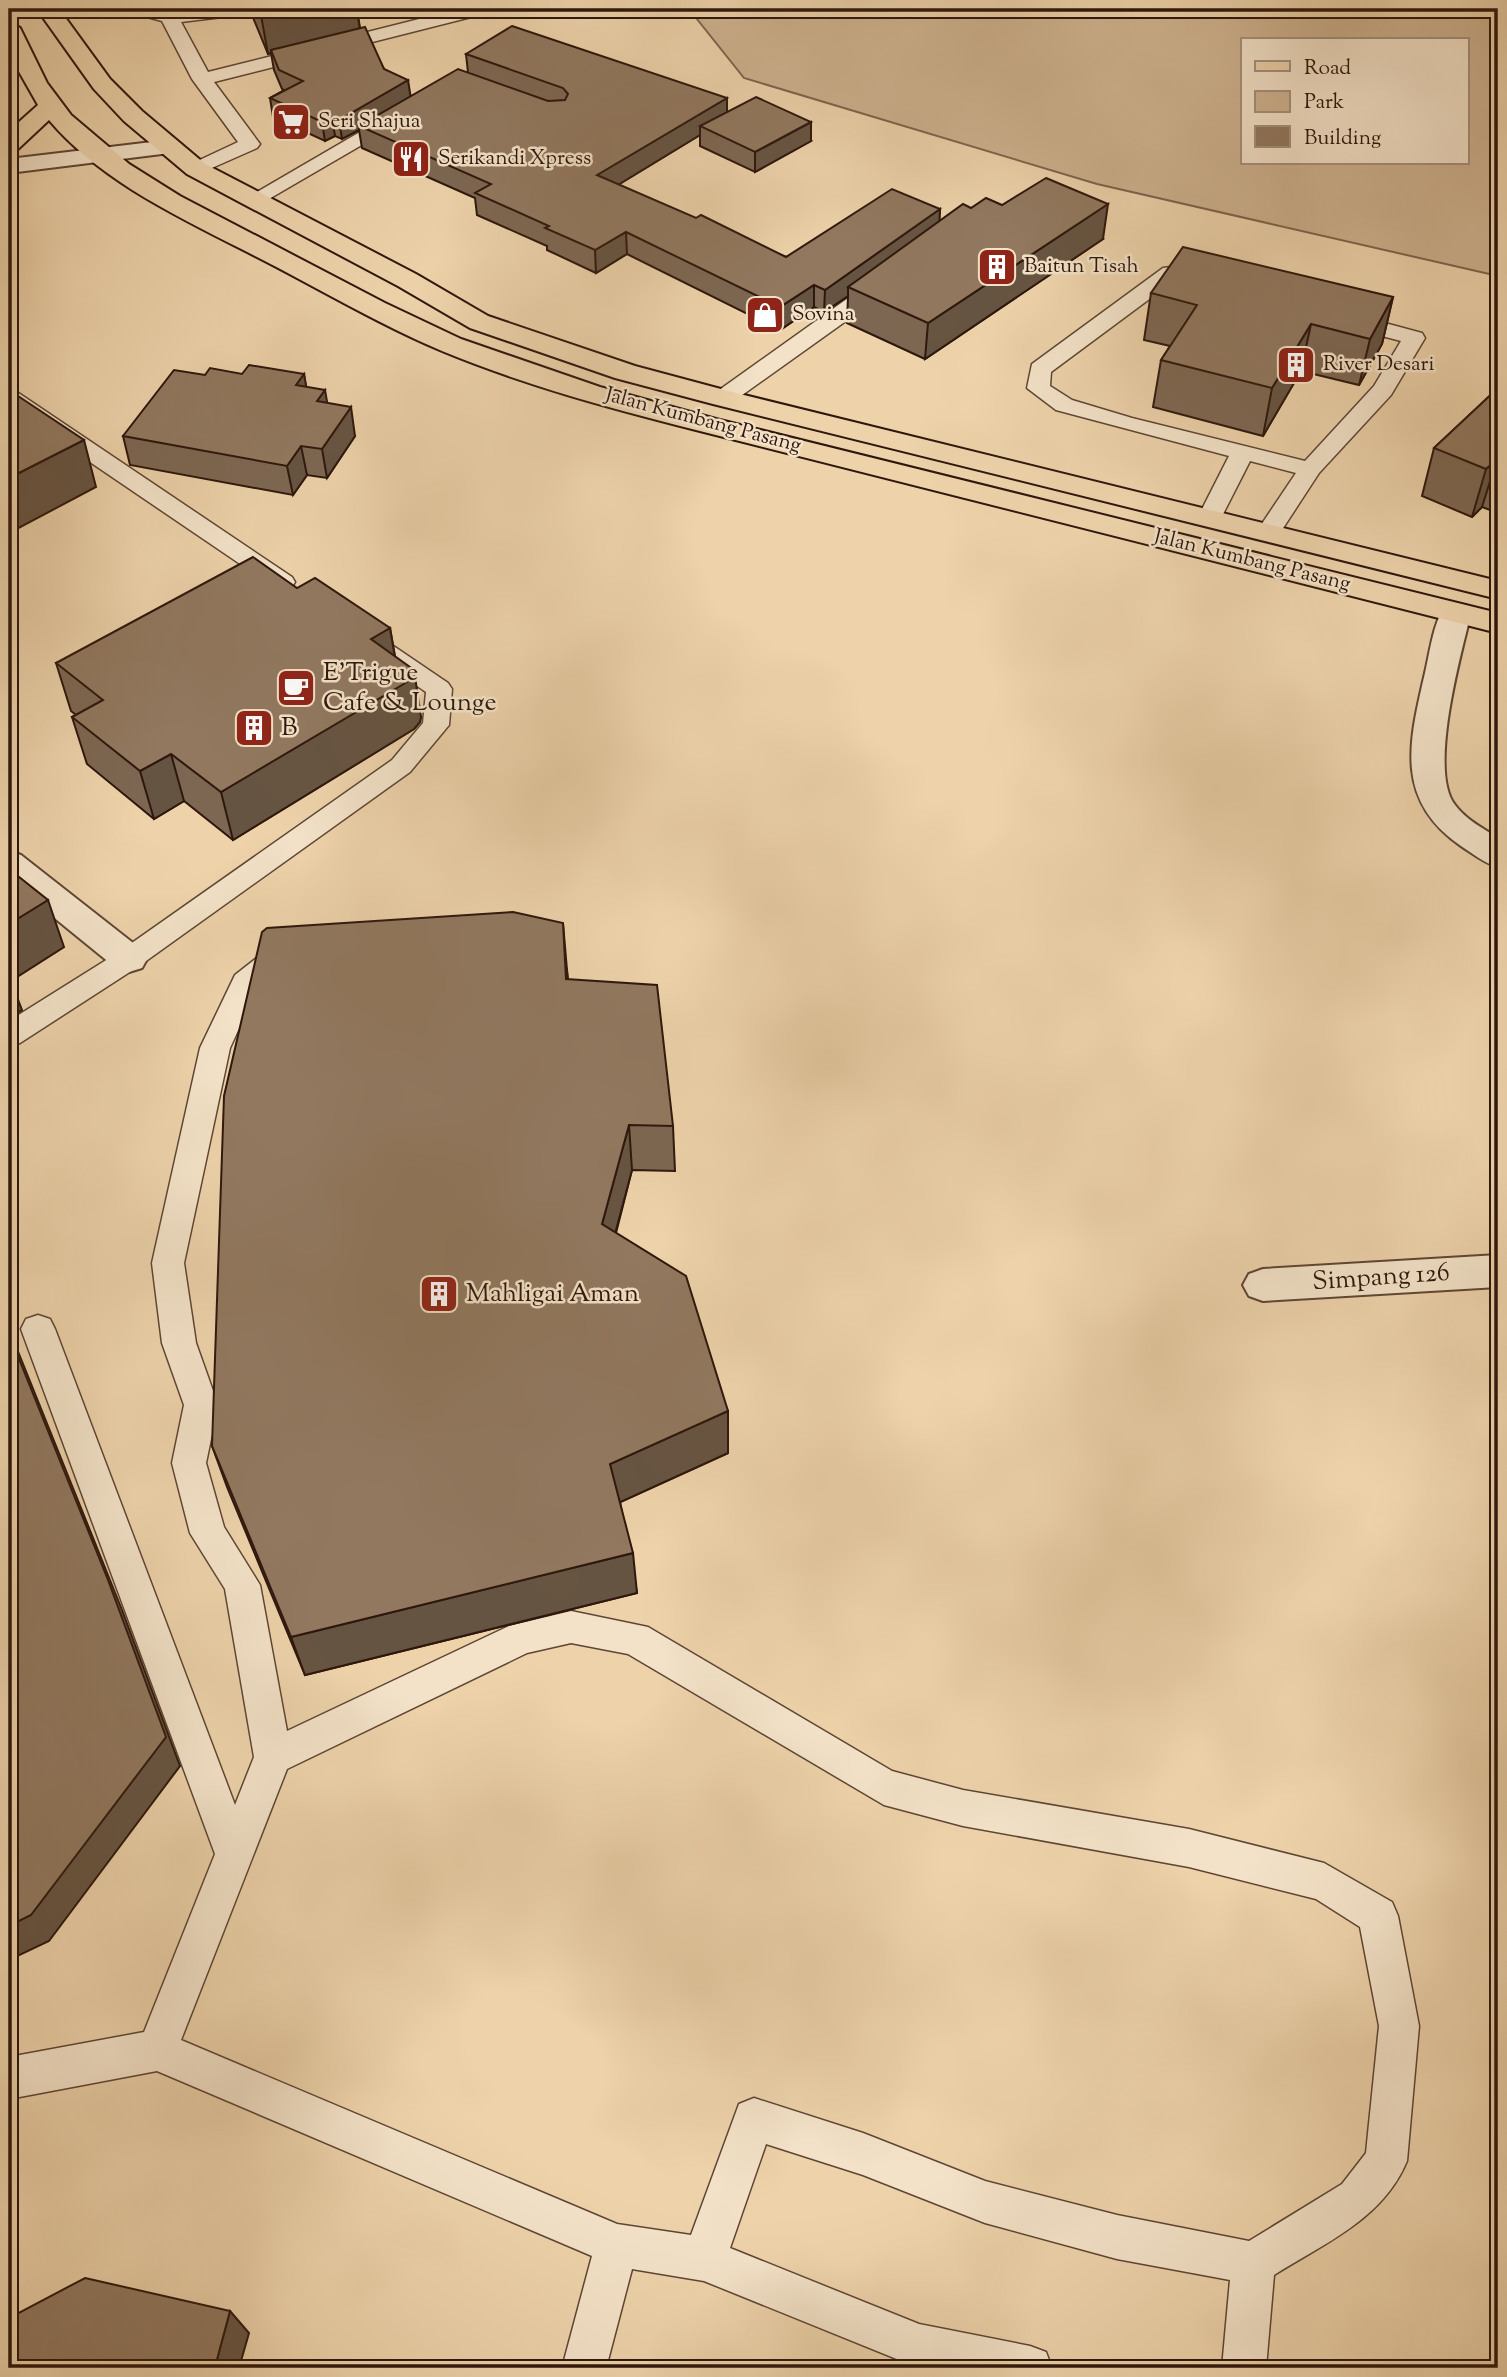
<svg xmlns="http://www.w3.org/2000/svg" width="1507" height="2377" viewBox="0 0 1507 2377" font-family="'Sorts Mill Goudy',serif">
<style>
.green{fill:#cdb28f;stroke:#7e644e;stroke-width:2;fill-rule:evenodd}
.lines{fill:none;stroke-linecap:round;stroke-linejoin:round}
.service-casing{stroke:#5e4634;stroke-width:3}
.minor-casing{stroke:#5e4634;stroke-width:4}
.primary-casing{stroke:#2e170d;stroke-width:4}
.service{fill:#f3e2c8;fill-rule:evenodd}
.minor{fill:#f3e2c8;fill-rule:evenodd}
.primary{fill:#edd2aa;fill-rule:evenodd}
.wall{fill:#7d6752;stroke:#2e170d;stroke-width:2}
.shaded-wall{fill:#665442;stroke:#2e170d;stroke-width:2}
.building{fill:#91785f;stroke:#2e170d;stroke-width:2}
.labels{text-anchor:middle;dominant-baseline:central;stroke-width:5;stroke-linejoin:round;paint-order:stroke}
.far-poi-label{font-size:21px;fill:#2e170d;stroke:#f3e2c8;text-anchor:start}
.far-street-label{font-size:21px;fill:#2e170d;stroke:#f3e2c8}
.poi-label{font-size:26px;fill:#2e170d;stroke:#f3e2c8;text-anchor:start}
.street-label{font-size:26px;fill:#2e170d;stroke:#f3e2c8}
</style>
<rect width="100%" height="100%" fill="#edd2aa"/>
<filter id="stains"><feTurbulence type="fractalNoise" baseFrequency=".00286" numOctaves="4"/><feColorMatrix values="0 0 0 0 .2 0 0 0 0 .09 0 0 0 0 .02 0 0 0 .5 -.17"/></filter>
<radialGradient id="worn" r=".72"><stop offset=".6" stop-color="#630" stop-opacity="0"/><stop offset="1" stop-color="#630" stop-opacity=".3"/></radialGradient>
<path class="green" d="M689,9H1498V276L1097,184L744,78ZM1243,40H1467V163H1243Z"/>
<g class="lines">
<g class="service-casing">
<g id="service">
<path d="M130,9H174L176,12L248,9L239,15L181,22L208,72L459,9H489L487,13L214,82L260,144L257,148L196,175L189,173L186,169L189,165L238,142L192,79L162,21L132,13Z"/>
<path d="M396,111L403,113L406,117L403,121L262,203L255,205L245,199Z"/>
<path d="M1171,267L1207,275L1210,280L1199,286L1175,280L1051,372L1050,386L1072,400L1132,418L1305,461L1374,386L1401,341L1336,324L1333,319L1336,314L1344,312L1422,333L1425,338L1391,395L1319,473L1276,539H1258L1255,534L1296,473L1250,461L1218,524H1200L1197,519L1229,456L1056,410L1027,388L1032,364L1163,268Z"/>
<path d="M880,280L888,281L891,286L888,291L731,403H715L712,398L715,393L872,281Z"/>
<path d="M9,390L17,392L292,577L295,582L292,587H274L9,407Z"/>
<path d="M380,641L389,643L448,683L452,689L449,725L410,772L139,966L20,1043L9,1046V1021L119,952L392,760L423,723L426,692L371,655L367,649L371,643Z"/>
<path d="M283,942L293,945L297,952L293,959L257,989L230,1048L184,1263L196,1343L218,1405L206,1463L224,1527L260,1585L287,1731L509,1626L571,1611L648,1627L892,1771L963,1790L1189,1829L1324,1863L1392,1902L1398,1916L1419,2026L1407,2161C1383,2219 1325,2243 1274,2275L1266,2368H1222L1230,2280L1117,2259L985,2223L863,2175L766,2144L730,2248L919,2324L1030,2346L1046,2352L1052,2368H919L704,2281L632,2269L606,2368H562L592,2256L157,2071L9,2099V2057L144,2032L215,1854L21,1329L26,1319L38,1315L50,1319L55,1329L235,1805L254,1757L225,1589L190,1533L172,1463L184,1405L162,1343L152,1263L200,1048L235,975L273,945ZM571,1643L628,1654L884,1805L963,1826L1189,1867L1316,1899L1360,1927L1379,2026L1366,2153L1342,2184L1249,2241L1117,2215L985,2181L863,2133L754,2098L739,2104L691,2235L617,2224L181,2040L287,1769L527,1653Z"/>
</g>
</g>
<g class="minor-casing">
<g id="minor">
<path d="M169,140L178,142L181,147L178,152L9,173V159Z"/>
<path d="M1456,603L1467,606L1471,613C1461,654 1428,771 1455,805C1465,819 1484,829 1498,838V867C1484,863 1473,854 1461,846C1394,800 1409,742 1425,673C1430,652 1433,624 1445,606Z"/>
<path d="M9,851L21,855L142,950L147,959L142,968L129,972L116,968L9,881Z"/>
<path d="M1498,1255V1287L1263,1301L1249,1296L1243,1285L1249,1274L1263,1269Z"/>
</g>
</g>
<g class="primary-casing">
<g id="primary">
<path d="M37,9H59L110,79L142,111L205,164L416,274L488,316L635,366L732,392L1498,581V599L713,404L615,378L470,328L398,286L187,174L124,121L94,89Z"/>
<path d="M9,21L20,28L47,83L71,115L129,164L180,196L385,303L461,339L600,387L716,419L1498,613V633L696,430C610,408 524,385 442,351C378,324 318,288 257,257C185,220 102,183 49,120L18,149L9,151V131L38,105L9,54Z"/>
</g>
</g>
<use href="#service" class="service"/>
<use href="#minor" class="minor"/>
<use href="#primary" class="primary"/>
</g>
<g class="wall">
<path d="M251,9H357L360,28L384,69L410,97L468,73L466,54L727,112L811,141L755,172L700,146V135L618,185L786,257L940,209L939,222L971,208L1002,205L1103,239L925,359L847,323L848,296L824,312L814,307L780,330L627,254L596,273L547,250V246L477,215L475,198L362,148L359,130L342,139L335,136L325,141L273,117L270,98L284,90L282,89L274,70L271,53L268,54L252,15Z"/>
<path d="M1151,293L1393,297L1382,344L1359,385L1301,371L1263,436L1153,407L1161,360L1170,346L1144,340Z"/>
<path d="M242,374H304L306,387L327,403L355,436L327,478L307,475L293,495L130,465L123,436L205,375Z"/>
<path d="M1498,388V513L1482,507L1472,517L1422,496L1434,448Z"/>
<path d="M297,588L390,628L395,656L421,717L420,722L414,729L233,840L184,801L154,819L87,764L72,717L76,715L71,711L56,663Z"/>
<path d="M567,970L568,979L673,1126L675,1171L632,1170L616,1233L728,1411V1453L620,1502L637,1593L305,1675L227,1487L212,1446Z"/>
</g>
<g class="shaded-wall">
<path d="M265,9H357L360,31L271,50V53L268,54L260,10Z"/>
<path d="M408,80L411,99L359,126V130L342,139L339,120Z"/>
<path d="M727,98V119L700,126V135L598,197L597,175Z"/>
<path d="M332,117L335,136L325,141L322,122Z"/>
<path d="M811,122V141L755,172V152Z"/>
<path d="M1108,204L1103,239L925,359L928,323Z"/>
<path d="M940,209L939,231L848,287V296L824,312L825,290Z"/>
<path d="M626,232L627,254L596,273L595,250Z"/>
<path d="M814,285V307L780,330V307Z"/>
<path d="M1393,297L1382,344L1359,385L1370,339Z"/>
<path d="M1311,324L1301,371L1263,436L1272,388Z"/>
<path d="M304,374L309,403L296,385Z"/>
<path d="M325,390L330,419L317,401Z"/>
<path d="M351,407L355,436L327,478L322,449Z"/>
<path d="M84,440L96,487L9,533V478Z"/>
<path d="M301,446L307,475L293,495L287,466Z"/>
<path d="M1497,459L1482,507L1472,517L1486,469Z"/>
<path d="M390,628L398,676L371,639Z"/>
<path d="M414,670L421,717L420,722L414,729L233,840L221,792Z"/>
<path d="M171,754L184,801L154,819L140,771Z"/>
<path d="M48,900L64,947L11,981L22,1010L9,1018V924Z"/>
<path d="M563,923L567,970L570,1025L566,979Z"/>
<path d="M629,1125L632,1170L606,1268L602,1224Z"/>
<path d="M9,1329L122,1610L180,1766L49,1941L9,1960Z"/>
<path d="M728,1411V1453L614,1505L610,1464Z"/>
<path d="M633,1553L637,1593L305,1675L291,1637Z"/>
<path d="M230,2311L249,2333L239,2368H216L215,2367Z"/>
</g>
<g class="building">
<path d="M512,26L727,98L597,175L696,218L701,215L786,257L892,189L940,209L825,290L814,285L780,307L626,232L595,250L545,228L549,226L475,193L491,184L359,126L458,69L548,101L565,100L568,94L563,88L466,54Z"/>
<path d="M365,27L384,69L408,80L339,120L332,117L322,122L270,98L303,81L279,70L271,50Z"/>
<path d="M756,97L811,122L755,152L700,126Z"/>
<path d="M1046,178L1108,204L928,323L848,287L963,204L971,208L986,198L1002,205Z"/>
<path d="M1183,247L1393,297L1370,339L1311,324L1272,388L1161,360L1197,305L1151,293Z"/>
<path d="M249,365L304,374L296,385L325,390L317,401L351,407L322,449L301,446L287,466L123,436L174,370L205,375L210,368L242,374Z"/>
<path d="M1498,388V460L1497,459L1486,469L1434,448Z"/>
<path d="M9,390L84,440L9,478Z"/>
<path d="M253,557L297,588L315,578L390,628L371,639L414,670L413,674L407,682L221,792L171,754L140,771L72,717L103,700L56,663Z"/>
<path d="M9,869L48,900L9,924Z"/>
<path d="M513,912L563,923L566,979L657,985L673,1126L629,1125L602,1224L686,1276L728,1411L610,1464L633,1553L291,1637L212,1446L224,1096L262,932L267,928Z"/>
<path d="M9,1334L108,1580L166,1737L31,1915L9,1926Z"/>
<path d="M85,2278L230,2311L215,2367L221,2368H9V2318Z"/>
</g>
<defs>
<g id="supermarket-square" transform="scale(2.0125)"><rect x="-9" y="-9" width="18" height="18" rx="4" fill="#8f2418" stroke="#f3e2c8"/><path d="M-6-5.5h2.5l.6 2H6L4.5 2H-2.5L-4.4-4H-6ZM-1.5 3.2a1.3 1.3 0 1 0 .1 0ZM3 3.2a1.3 1.3 0 1 0 .1 0Z" fill="#fff"/></g>
<g id="restaurant-square" transform="scale(2.0125)"><rect x="-9" y="-9" width="18" height="18" rx="4" fill="#8f2418" stroke="#f3e2c8"/><path d="M-5-6h1v4h1v-4h1v4h1v-4h1v5L-1.5 .5V6h-2V.5L-5-1ZM5-6V6H3V1.5H1.5Q1.5-4 5-6Z" fill="#fff"/></g>
<g id="building-square" transform="scale(2.0125)"><rect x="-9" y="-9" width="18" height="18" rx="4" fill="#8f2418" stroke="#f3e2c8"/><path d="M-4-6H4V6H1V3H-1V6H-4ZM-2.5-4.3h1.7v1.8h-1.7ZM.8-4.3h1.7v1.8H.8ZM-2.5-1h1.7V.8h-1.7ZM.8-1h1.7V.8H.8Z" fill="#fff"/></g>
<g id="shop-square" transform="scale(2.0125)"><rect x="-9" y="-9" width="18" height="18" rx="4" fill="#8f2418" stroke="#f3e2c8"/><path d="M-5-2.5h2.3a2.7 3.5 0 0 1 5.4 0H5L5.5 6h-11ZM-1.5-2.5h3a1.5 2.3 0 0 0-3 0Z" fill="#fff"/></g>
<g id="cafe-square" transform="scale(2.0125)"><rect x="-9" y="-9" width="18" height="18" rx="4" fill="#8f2418" stroke="#f3e2c8"/><path d="M-5.5-4.5H6V0H3Q3 3.5 0 3.5H-2.5Q-5.5 3.5-5.5 0ZM3-3.2v2h1.7v-2ZM-6 4.5H4V6H-6Z" fill="#fff"/></g>
</defs>
<g fill-rule="evenodd">
<use href="#supermarket-square" x="291" y="122"/>
<use href="#restaurant-square" x="411" y="159"/>
<use href="#building-square" x="997" y="267"/>
<use href="#shop-square" x="765" y="315"/>
<use href="#building-square" x="1296" y="365"/>
<use href="#cafe-square" x="296" y="688"/>
<use href="#building-square" x="254" y="728"/>
<use href="#building-square" x="439" y="1294"/>
</g>
<g class="labels">
<g class="far-poi-label">
<text x="318" y="122">Seri Shajua</text>
<text x="438" y="159">Serikandi Xpress</text>
<text x="1024" y="267">Baitun Tisah</text>
<text x="792" y="315">Sovina</text>
<text x="1323" y="365">River Desari</text>
</g>
<g class="far-street-label">
<text transform="translate(703 421) rotate(15)">Jalan Kumbang Pasang</text>
<text transform="translate(1252 561) rotate(14)">Jalan Kumbang Pasang</text>
</g>
<g class="poi-label">
<text x="323" y="673">E'Trigue<tspan x="323" dy="30">Cafe &amp; Lounge</tspan></text>
<text x="281" y="728">B</text>
<text x="466" y="1294">Mahligai Aman</text>
</g>
<g class="street-label">
<text transform="translate(1381 1278) rotate(-4)">Simpang 126</text>
</g>
</g>
<rect width="1507" height="2377" fill="none" stroke="#edd2aa" stroke-width="35"/>
<rect x="10" y="10" width="1486" height="2356" fill="none" stroke="#2e170d" stroke-width="3.5"/>
<rect x="18" y="18" width="1472" height="2342" fill="none" stroke="#2e170d" stroke-width="2"/>
<rect x="1241" y="38" width="228" height="126" fill="#f3e2c8" stroke="#a4917d" stroke-width="2"/>
<rect x="1255" y="61" width="35" height="10" fill="#edd2aa" stroke="#a4917d" stroke-width="2"/>
<text x="1304" y="74" font-size="21" fill="#2e170d">Road</text>
<rect x="1255" y="91" width="35" height="21" fill="#cdb28f" stroke="#a4917d" stroke-width="2"/>
<text x="1304" y="108" font-size="21" fill="#2e170d">Park</text>
<rect x="1255" y="126" width="35" height="21" fill="#91785f" stroke="#a4917d" stroke-width="2"/>
<text x="1304" y="144" font-size="21" fill="#2e170d">Building</text>
<rect width="100%" height="100%" filter="url(#stains)"/>
<rect width="100%" height="100%" fill="url(#worn)"/>
</svg>
